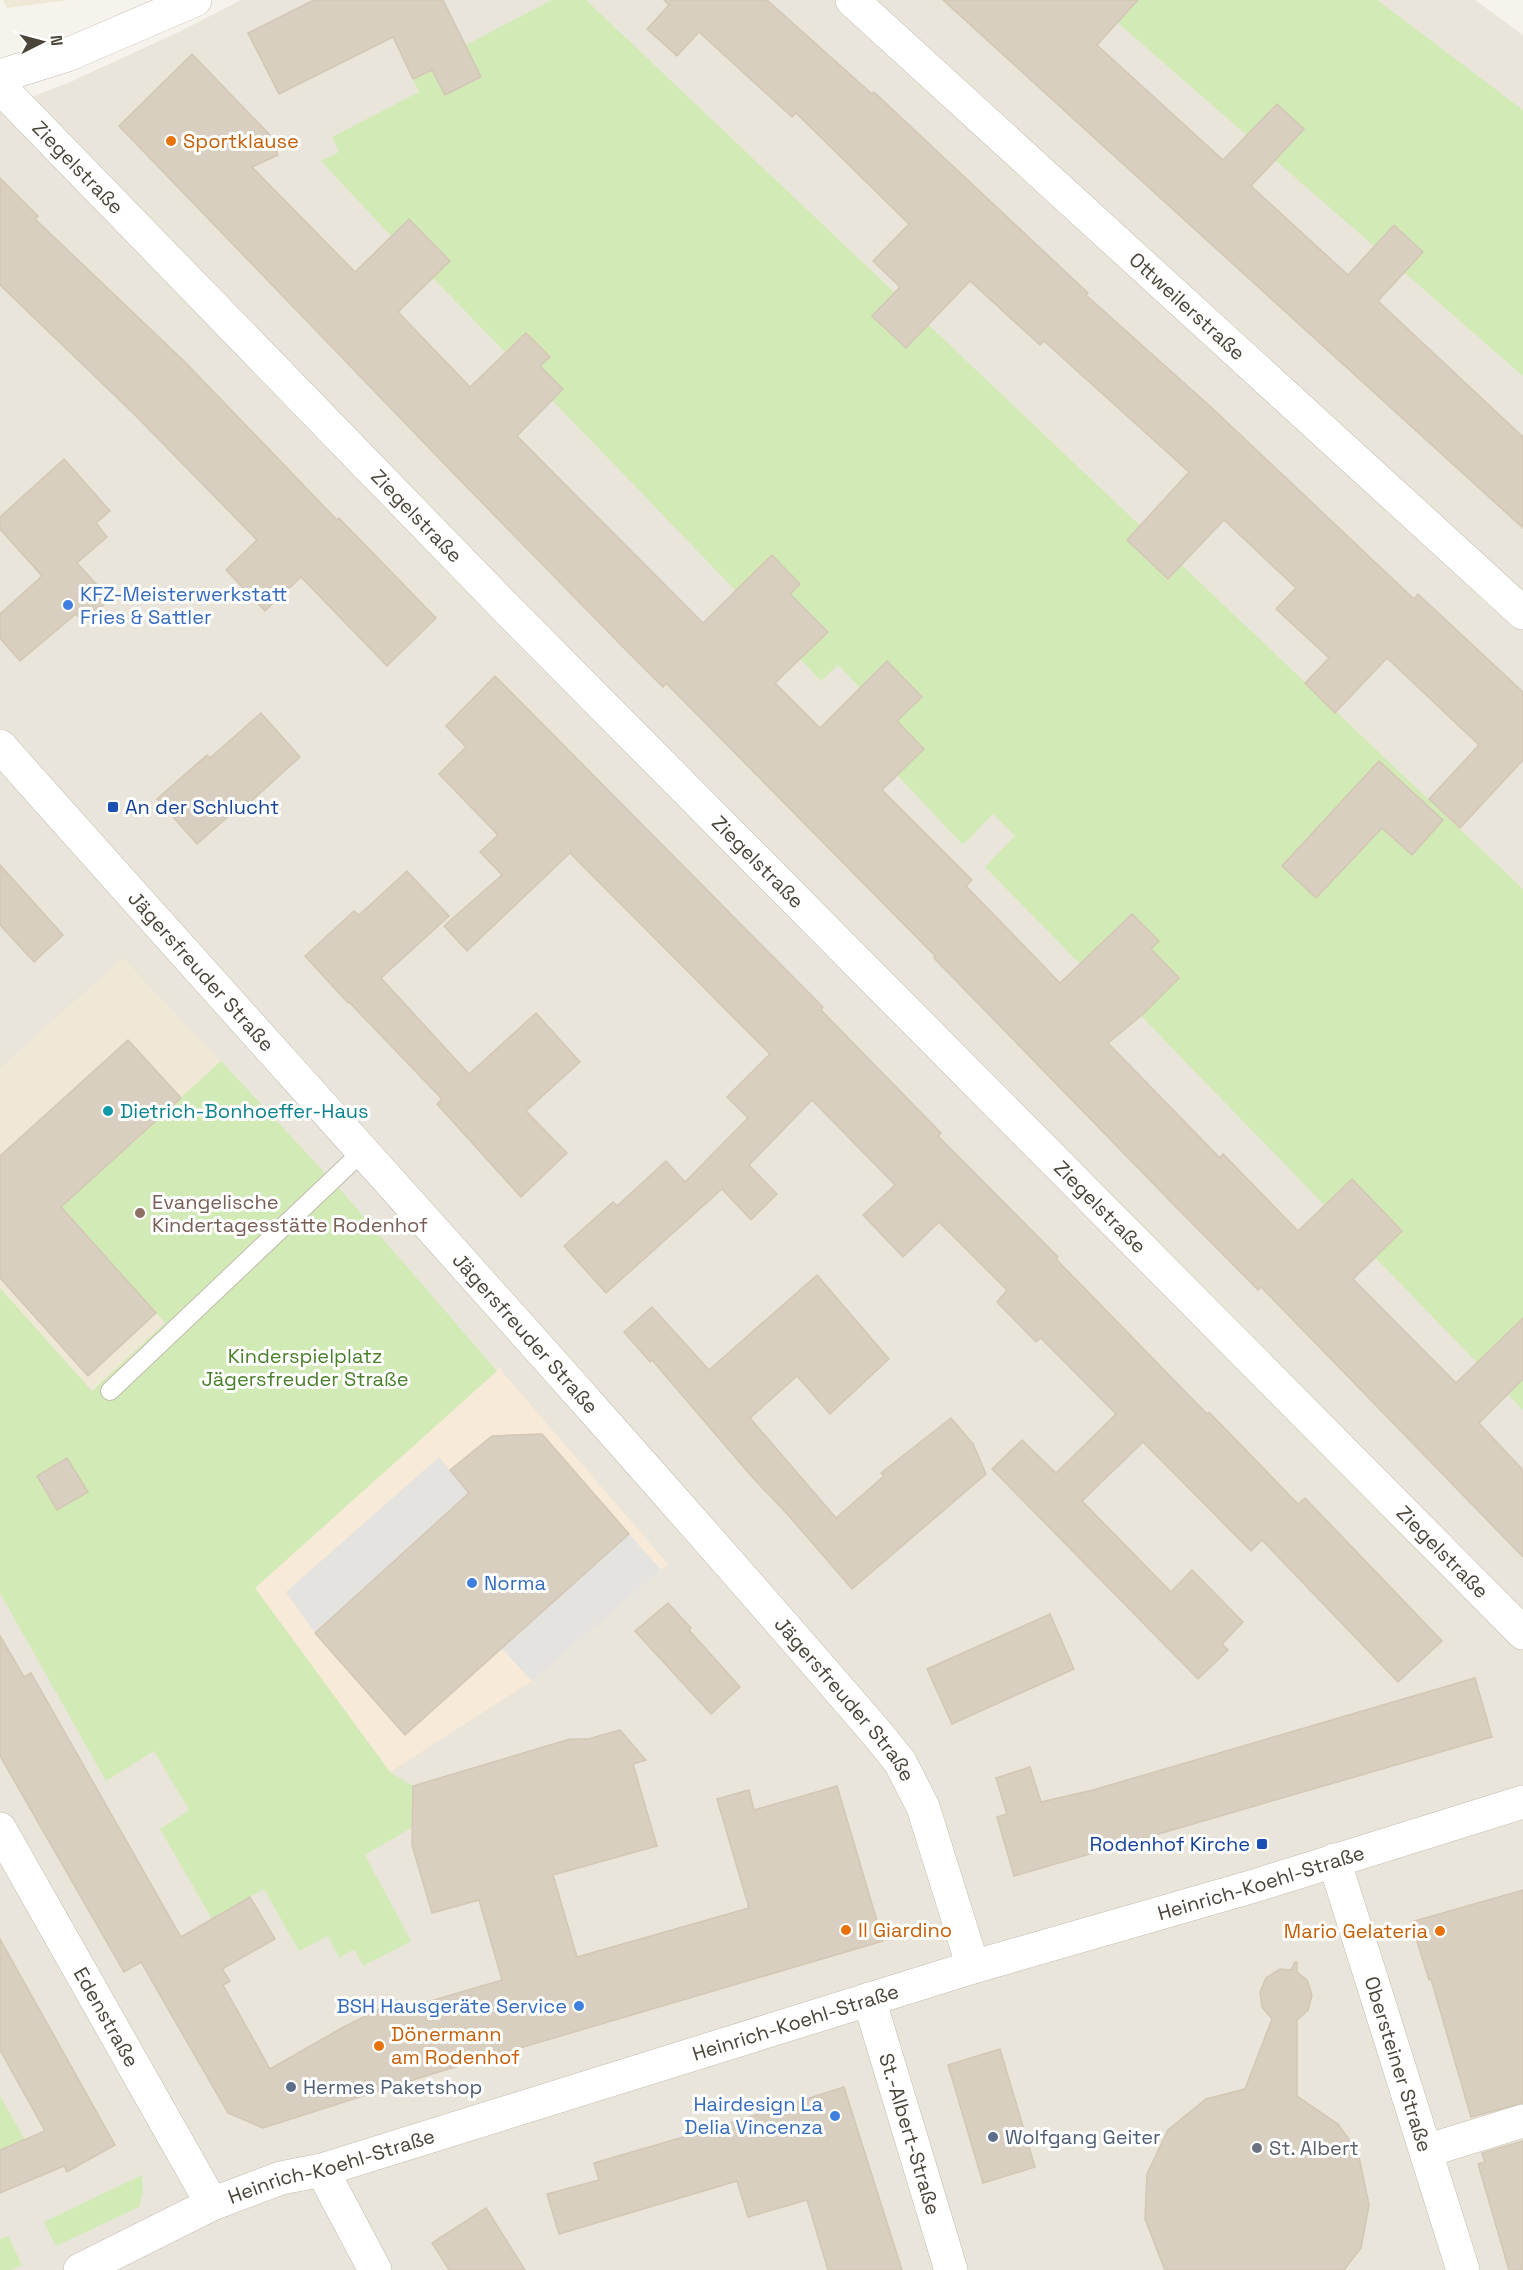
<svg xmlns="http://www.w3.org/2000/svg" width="1523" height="2270" viewBox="0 0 1523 2270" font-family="'Space Grotesk',sans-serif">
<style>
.residential{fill:#eae5da}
.commercial{fill:#f7ead8}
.education{fill:#efe8d6}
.green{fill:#d2eab5}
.parking{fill:#e5e3e0}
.building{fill:#d8cfc1;stroke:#d3c7b4;stroke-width:1.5}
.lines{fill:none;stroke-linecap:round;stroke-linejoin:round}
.lane-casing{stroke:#c2bbae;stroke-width:20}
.street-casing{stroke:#c2bbae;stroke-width:34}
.lane{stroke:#fff;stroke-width:18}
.street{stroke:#fff;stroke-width:33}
.food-dot{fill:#e8710a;stroke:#fff;stroke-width:2}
.shop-dot{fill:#3f7fe0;stroke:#fff;stroke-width:2}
.transit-dot{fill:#1a4fb4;stroke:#fff;stroke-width:2}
.culture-dot{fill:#0f9aa8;stroke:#fff;stroke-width:2}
.education-dot{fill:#8d6e63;stroke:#fff;stroke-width:2}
.service-dot{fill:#5c6f8a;stroke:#fff;stroke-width:2}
.worship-dot{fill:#6b7280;stroke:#fff;stroke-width:2}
.labels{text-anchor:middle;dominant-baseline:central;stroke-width:6;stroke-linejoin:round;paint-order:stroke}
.food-label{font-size:20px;fill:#c56008;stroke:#fff;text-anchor:start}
.street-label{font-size:20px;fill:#4b4439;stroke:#fff}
.shop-label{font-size:20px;fill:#366cbe;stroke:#fff;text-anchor:start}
.transit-label{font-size:20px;fill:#164399;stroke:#fff;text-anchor:start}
.culture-label{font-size:20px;fill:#0d838f;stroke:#fff;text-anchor:start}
.education-label{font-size:20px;fill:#785e54;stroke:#fff;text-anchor:start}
.park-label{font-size:20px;fill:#4a7f2a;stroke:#fff}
.service-label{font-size:20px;fill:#4e5e75;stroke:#fff;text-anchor:start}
.worship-label{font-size:20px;fill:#5b616d;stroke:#fff;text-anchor:start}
</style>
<rect width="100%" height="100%" fill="#f6f3ec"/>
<path class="residential" d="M241,0H1475L1523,35V2270H0V109L68,83L183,30Z"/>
<path class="commercial" d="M499,1368L668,1564L532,1681L390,1772L255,1588Z"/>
<g class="education">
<path d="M3,0H69L7,8Z"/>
<path d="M123,958L324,1172L93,1391L0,1288V1068Z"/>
</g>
<g class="green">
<path d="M552,0H586L1523,889V1410L1141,1016L1179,978L1129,970L1159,941L1133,914L1080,964L985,867L1015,836L993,814L963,845L897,775L924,749L897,721L922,696L887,661L860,688L838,665L821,681L800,659L828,632L790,594L736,591L552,400L540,366L550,356L526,333L506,353L433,278L450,261L409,219L391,236L321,161L339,152L332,137L419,92L413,79L432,70L445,95L481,78L466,45Z"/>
<path d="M1138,0H1377L1523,110V376L1118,23Z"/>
<path d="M221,1061L338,1187L497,1371L255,1588L390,1772L413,1786V1827L365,1855L411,1941L363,1966L354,1949L339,1958L328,1936L299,1951L264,1889L212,1919L160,1829L189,1810L154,1751L106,1781L0,1593V1288L92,1391L165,1323L61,1207Z"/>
<path d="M0,2096L25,2140L0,2150Z"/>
<path d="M142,2175L143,2191L139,2207L56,2246L44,2222Z"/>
<path d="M8,2236L22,2265L11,2270H0V2239Z"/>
</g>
<g class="parking">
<path d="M439,1457L469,1493L315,1633L286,1592Z"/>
<path d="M629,1534L661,1570L532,1681L502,1649Z"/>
</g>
<g class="building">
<path d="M314,0H443L481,77L445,95L432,70L413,79L393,37L279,94L248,33Z"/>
<path d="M664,0H767L872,94L874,92L1088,293L1086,295L1212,408L1414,599L1418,594L1523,692V760L1460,828L1429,799L1479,745L1387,658L1335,713L1305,683L1329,658L1276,609L1296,588L1224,520L1168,579L1127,540L1189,472L1044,341L1040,345L970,281L906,348L872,316L900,287L873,261L909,224L796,113L792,117L699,32L677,56L647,29L669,5Z"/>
<path d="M943,0H1138L1097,45L1223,160L1277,104L1304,129L1251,186L1348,275L1394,225L1423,252L1378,301L1523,437V528Z"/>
<path d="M192,54L270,135L278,155L252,167L355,272L409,219L450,261L398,312L470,387L526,333L550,357L540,366L563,389L517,436L703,623L772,555L800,584L790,594L828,632L775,683L820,728L887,661L922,697L897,721L924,749L882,790L972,880L966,886L1060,983L1132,914L1159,941L1151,949L1179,978L1141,1016L1108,1043L1220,1158L1223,1154L1298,1231L1352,1179L1402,1231L1353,1279L1456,1383L1523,1318V1379L1479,1423L1523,1470V1557L1261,1287L1258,1290L1173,1204L934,958L935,956L666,683L663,687L620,644L456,476L119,126Z"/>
<path d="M0,178L38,216L35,219L186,363L337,520L339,518L436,618L387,666L301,577L265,611L226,570L257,540L134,414L0,285Z"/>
<path d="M64,459L110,511L96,523L107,537L77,563L110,599L84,623L76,614L20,661L0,638V614L42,576L0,529V517Z"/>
<path d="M495,676L823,1007L821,1010L941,1133L938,1136L1058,1257L1056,1259L1207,1414L1209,1412L1298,1504L1305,1498L1442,1641L1398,1682L1262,1540L1251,1551L1143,1442L1082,1501L1171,1592L1192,1570L1243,1622L1222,1644L1228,1650L1198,1679L992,1469L1022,1440L1056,1473L1116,1414L1041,1338L1036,1342L997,1302L1007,1290L939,1222L903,1257L863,1215L895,1185L812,1100L749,1165L777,1194L751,1220L722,1189L606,1293L564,1246L613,1202L617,1206L666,1161L685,1182L748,1118L727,1097L770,1054L570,853L467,951L444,926L502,875L480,852L498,835L439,774L466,747L446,726Z"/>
<path d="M261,713L300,757L249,803L247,800L197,844L157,799L207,755L210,758Z"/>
<path d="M1379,761L1443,820L1412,855L1382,828L1316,898L1282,866Z"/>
<path d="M0,865L63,935L34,962L0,925Z"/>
<path d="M407,871L449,916L381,978L469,1074L536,1013L580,1062L526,1111L567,1153L521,1197L437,1104L442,1099L349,1002L348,1003L305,956L354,911L359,915Z"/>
<path d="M128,1040L181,1098L61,1207L156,1313L88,1376L0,1278V1156Z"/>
<path d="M817,1275L889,1359L830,1414L797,1376L750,1418L836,1518L884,1476L881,1473L951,1418L973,1444L986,1474L852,1589L789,1516L753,1478L652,1360L650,1362L624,1332L652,1307L709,1370Z"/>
<path d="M542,1434L629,1534L405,1735L315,1633L469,1493L450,1470L492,1436Z"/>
<path d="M67,1458L88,1492L57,1510L37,1476Z"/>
<path d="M668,1603L691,1628L689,1630L740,1687L711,1714L635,1631Z"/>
<path d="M1050,1614L1074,1669L952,1724L927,1669Z"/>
<path d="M0,1636L24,1677L31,1673L181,1937L250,1897L275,1939L222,1969L230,1981L223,1985L270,2069L340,2029L397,2000L400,2010L502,1980L479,1900L432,1913L412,1845L413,1786L570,1739H588L620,1730L646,1760L633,1764L657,1846L553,1875L577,1957L749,1908L717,1799L749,1790L754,1810L837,1786L883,1941L435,2073L263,2128L228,2113L141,1962L124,1972L0,1756Z"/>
<path d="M1475,1678L1492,1737L1014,1876L997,1817L1007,1814L996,1778L1030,1767L1041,1802L1093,1790Z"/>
<path d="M1523,1890V2103L1471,2117L1431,1979L1429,1980L1411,1922Z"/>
<path d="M0,1939L115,2145L67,2172L64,2166L0,2193V2150L45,2131L0,2050Z"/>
<path d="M1295,1962H1297V1972L1307,1980L1312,1995L1308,2010L1297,2020V2096L1338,2124L1358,2152L1369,2205L1361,2248L1344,2270H1165L1145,2219L1147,2174L1168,2130L1206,2099L1245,2089L1272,2019L1262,2007L1260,1992L1266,1978L1280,1969L1291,1970Z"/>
<path d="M1000,2049L1035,2167L983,2183L948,2065Z"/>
<path d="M844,2087L902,2270H828L807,2200L748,2217L737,2181L559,2234L547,2194L599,2180L594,2163L721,2126Z"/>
<path d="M1523,2141V2270H1509L1478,2164L1485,2162L1482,2153Z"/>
<path d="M486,2208L525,2270H449L432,2243Z"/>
</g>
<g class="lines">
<g class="lane-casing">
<path id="lane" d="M110,1391L363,1151"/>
</g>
<g class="street-casing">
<g id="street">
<path id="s1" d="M852,0L1523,613"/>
<path d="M0,76L67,55L195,0"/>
<path id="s2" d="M0,87L510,612L1523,1633"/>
<path id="s3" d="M0,746C293,1076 592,1402 880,1737L900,1762L923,1807L973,1967"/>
<path id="s4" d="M0,1829L212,2204"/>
<path id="s5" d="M1334,1860L1463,2270"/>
<path id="s6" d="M869,1999L951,2270"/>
<path d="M1426,2151L1523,2121"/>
<path d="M322,2170L375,2270"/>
<path id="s7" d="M80,2270L212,2204L281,2178L322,2170L973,1967L1254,1886L1523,1802"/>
</g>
</g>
<use href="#lane" class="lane"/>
<use href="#street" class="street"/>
</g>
<g class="food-dot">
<circle cx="171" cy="141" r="6"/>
<circle cx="846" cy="1930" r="6"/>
<circle cx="1440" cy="1931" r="6"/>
<circle cx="379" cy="2046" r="6"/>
</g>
<g class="shop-dot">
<circle cx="68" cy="605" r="6"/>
<circle cx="472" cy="1583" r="6"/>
<circle cx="579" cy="2006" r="6"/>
<circle cx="835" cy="2116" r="6"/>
</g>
<g class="transit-dot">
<rect x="107" y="801" width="12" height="12" rx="3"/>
<rect x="1256" y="1838" width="12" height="12" rx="3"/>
</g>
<circle class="culture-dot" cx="108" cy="1111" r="6"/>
<circle class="education-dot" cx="140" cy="1213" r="6"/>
<g class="service-dot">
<circle cx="291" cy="2087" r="6"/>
<circle cx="993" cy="2137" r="6"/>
</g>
<circle class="worship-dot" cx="1257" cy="2148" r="6"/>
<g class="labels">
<g class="food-label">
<text x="183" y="141">Sportklause</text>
<text x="858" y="1930">Il Giardino</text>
<text x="1428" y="1931" text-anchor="end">Mario Gelateria</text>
<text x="391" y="2034">Dönermann<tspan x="391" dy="23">am Rodenhof</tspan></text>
</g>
<g class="street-label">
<text stroke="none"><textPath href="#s2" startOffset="112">Ziegelstraße</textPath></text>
<text stroke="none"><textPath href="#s1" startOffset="454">Ottweilerstraße</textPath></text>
<text stroke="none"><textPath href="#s2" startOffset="598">Ziegelstraße</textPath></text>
<text stroke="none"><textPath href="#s2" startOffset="1084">Ziegelstraße</textPath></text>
<text stroke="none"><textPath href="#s3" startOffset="302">Jägersfreuder Straße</textPath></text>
<text stroke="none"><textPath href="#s2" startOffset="1570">Ziegelstraße</textPath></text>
<text stroke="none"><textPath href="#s3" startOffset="788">Jägersfreuder Straße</textPath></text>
<text stroke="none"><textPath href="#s2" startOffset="2056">Ziegelstraße</textPath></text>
<text stroke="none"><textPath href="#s3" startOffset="1274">Jägersfreuder Straße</textPath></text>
<text stroke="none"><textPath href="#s7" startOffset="1245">Heinrich-Koehl-Straße</textPath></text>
<text stroke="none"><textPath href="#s4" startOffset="216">Edenstraße</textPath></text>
<text stroke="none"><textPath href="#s7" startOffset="759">Heinrich-Koehl-Straße</textPath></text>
<text stroke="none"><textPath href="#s5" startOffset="214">Obersteiner Straße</textPath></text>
<text stroke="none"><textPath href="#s6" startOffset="141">St.-Albert-Straße</textPath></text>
<text stroke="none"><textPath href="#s7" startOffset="273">Heinrich-Koehl-Straße</textPath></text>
</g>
<g class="shop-label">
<text x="80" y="594">KFZ-Meisterwerkstatt<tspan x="80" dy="23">Fries &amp; Sattler</tspan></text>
<text x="484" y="1583">Norma</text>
<text x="567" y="2006" text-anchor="end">BSH Hausgeräte Service</text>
<text x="823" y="2104" text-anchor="end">Hairdesign La<tspan x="823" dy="23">Delia Vincenza</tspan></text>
</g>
<g class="transit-label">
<text x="125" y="807">An der Schlucht</text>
<text x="1250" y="1844" text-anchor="end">Rodenhof Kirche</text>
</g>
<g class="culture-label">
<text x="120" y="1111">Dietrich-Bonhoeffer-Haus</text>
</g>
<g class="education-label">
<text x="152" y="1202">Evangelische<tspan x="152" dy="23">Kindertagesstätte Rodenhof</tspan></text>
</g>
<g class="park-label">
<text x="305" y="1356">Kinderspielplatz<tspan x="305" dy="23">Jägersfreuder Straße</tspan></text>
</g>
<g class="service-label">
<text x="303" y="2087">Hermes Paketshop</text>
<text x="1005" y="2137">Wolfgang Geiter</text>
</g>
<g class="worship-label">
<text x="1269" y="2148">St. Albert</text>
</g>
</g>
<g transform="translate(42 42) rotate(84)" stroke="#ffffff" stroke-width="4.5" paint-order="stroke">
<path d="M0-4.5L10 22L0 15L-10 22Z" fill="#4b4439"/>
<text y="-9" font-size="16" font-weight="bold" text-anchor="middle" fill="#4b4439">N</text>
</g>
</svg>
